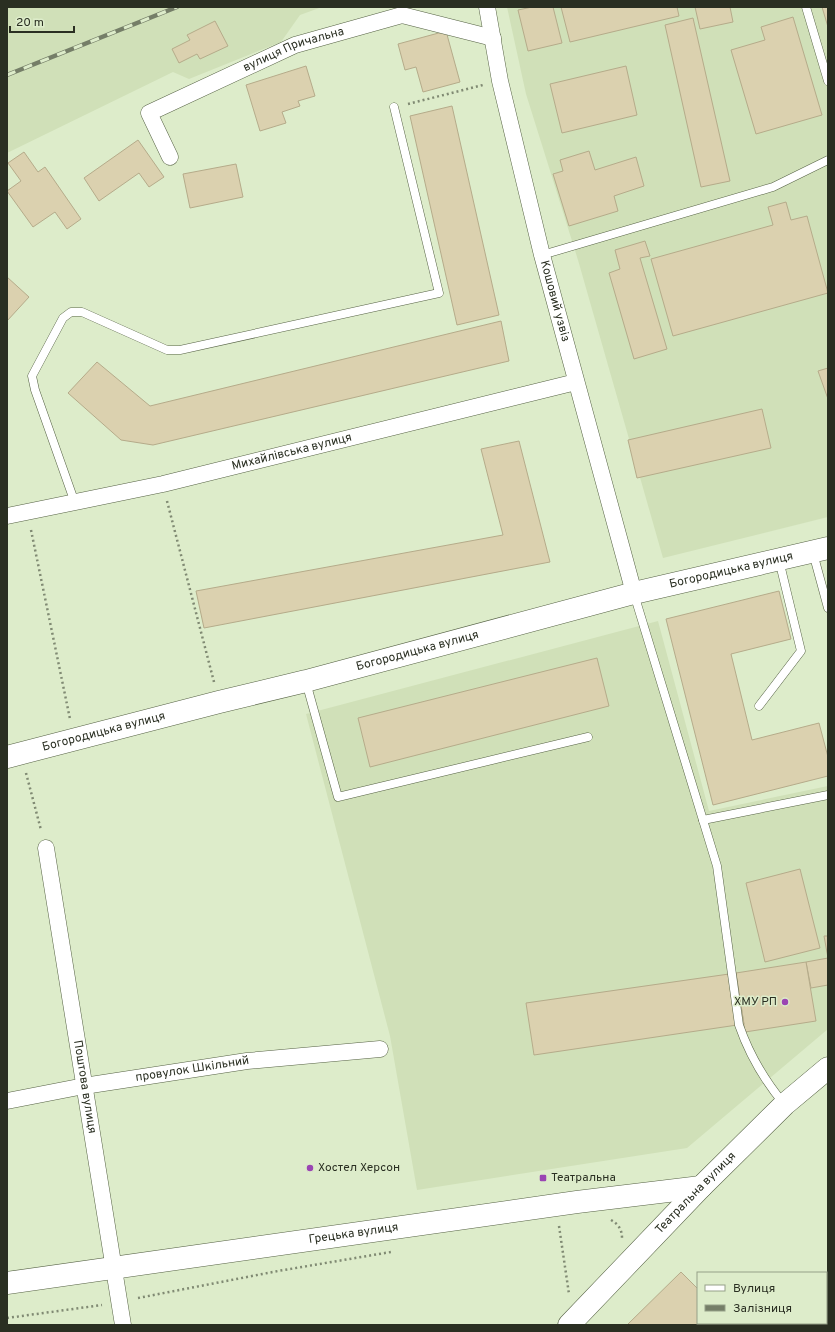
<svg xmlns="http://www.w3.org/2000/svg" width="835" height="1332" viewBox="0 0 835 1332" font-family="Overpass,sans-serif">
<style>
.built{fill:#d0e0b8}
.building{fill:#dbd1af;stroke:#b5ab8a}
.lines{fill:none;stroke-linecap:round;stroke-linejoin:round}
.lane-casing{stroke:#566245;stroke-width:9}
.street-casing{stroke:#566245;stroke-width:17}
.secondary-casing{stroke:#566245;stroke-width:23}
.path{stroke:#808a73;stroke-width:2.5;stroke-dasharray:2 3;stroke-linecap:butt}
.lane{stroke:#fff;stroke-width:8}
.street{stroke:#fff;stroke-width:16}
.secondary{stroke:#fff;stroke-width:22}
.rail-casing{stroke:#757e68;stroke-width:4.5}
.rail{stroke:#ddecca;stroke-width:3;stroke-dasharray:9;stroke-linecap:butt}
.poi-dot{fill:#9a45b3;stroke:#ddecca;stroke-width:1.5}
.labels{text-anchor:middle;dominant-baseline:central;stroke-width:3;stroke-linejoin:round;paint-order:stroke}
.street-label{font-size:12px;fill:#2a2f22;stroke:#ddecca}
.poi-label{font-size:12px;fill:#2a2f22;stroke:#ddecca;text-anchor:start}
</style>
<rect width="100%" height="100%" fill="#ddecca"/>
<g class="built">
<path d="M7,7H322L300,15L281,42L189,79L173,72L7,153Z"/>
<path d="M507,7H828V517L663,558L578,260L526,94Z"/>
<path d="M658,621L709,811L828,786V1029L687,1148L417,1190L390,1036L306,714Z"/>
</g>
<g class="building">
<path d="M532,7H553L562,43L528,51L518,10Z"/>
<path d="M561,7H677L679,16L570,42Z"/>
<path d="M695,7H730L733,22L700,29Z"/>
<path d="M822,7H828V27Z"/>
<path d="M793,17L822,115L756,134L731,50L765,40L761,27Z"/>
<path d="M693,18L730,181L701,187L665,25Z"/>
<path d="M215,21L228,46L200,59L197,54L179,63L172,49L190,40L187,35Z"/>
<path d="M446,31L460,82L423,92L416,67L405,70L398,44Z"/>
<path d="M306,66L315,96L298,101L300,106L282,112L286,123L260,131L246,85Z"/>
<path d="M626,66L637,115L562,133L550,84Z"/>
<path d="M452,106L499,315L457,325L410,116Z"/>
<path d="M138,140L164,177L149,187L139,173L99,201L84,178Z"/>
<path d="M589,151L595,170L636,157L644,186L614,196L618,211L569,226L553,174L563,171L560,160Z"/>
<path d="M24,152L38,172L45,167L81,219L67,229L55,212L33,227L7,191L21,181L8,163Z"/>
<path d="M236,164L243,197L190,208L183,174Z"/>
<path d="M786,202L791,220L807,216L828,293L673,336L651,259L773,225L768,207Z"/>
<path d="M645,241L650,256L640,258L667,349L634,359L609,273L620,269L615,250Z"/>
<path d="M7,277L29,297L7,321Z"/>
<path d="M501,321L509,361L153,445L121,440L68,393L97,362L150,406Z"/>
<path d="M828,368V399L818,371Z"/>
<path d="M762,409L771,448L637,478L628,440Z"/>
<path d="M519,441L550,562L204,628L196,591L503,535L481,449Z"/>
<path d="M779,591L791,639L731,654L752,740L819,723L828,757V776L713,805L666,619Z"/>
<path d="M597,658L609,706L370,767L358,718Z"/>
<path d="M800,869L820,948L765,962L746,883Z"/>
<path d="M824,936H828V961V958Z"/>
<path d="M828,958V985L811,988L806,962Z"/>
<path d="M806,962L816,1021L745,1032L736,973Z"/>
<path d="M736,973L744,1024L534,1055L526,1003Z"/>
<path d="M681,1272L698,1289V1323H712L710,1325H627Z"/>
</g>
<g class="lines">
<g class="lane-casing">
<g id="lane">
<path d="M806,7L828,81"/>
<path d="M542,255L773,187L828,160"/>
<path d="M75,503L35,390L32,376L63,318L71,312H82L167,350H180L439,293L394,107"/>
<path d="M813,553L828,608"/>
<path d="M634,594L717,866L739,1025C749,1054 765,1081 784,1104"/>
<path d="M306,682L338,797L588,737"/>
<path d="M759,706L801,651L779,560"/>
<path d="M703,820L828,795"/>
</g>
</g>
<g class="street-casing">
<g id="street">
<path id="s1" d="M487,7L500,81L542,255L634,593"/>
<path id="s2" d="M170,157L149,113L295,45L402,15L493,38"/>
<path id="s3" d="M7,516L163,484L576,382"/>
<path id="s4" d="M46,848L123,1325"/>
<path id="s5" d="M7,1101L84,1086L247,1061L380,1049"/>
</g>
</g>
<g class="secondary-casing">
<g id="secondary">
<path id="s6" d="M7,757L219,702L306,681L634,593L828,548"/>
<path id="s7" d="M7,1283L577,1202L701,1187"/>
<path id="s8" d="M569,1325L701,1187L785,1104L828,1068"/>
</g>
</g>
<g class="path">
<path d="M408,104L483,85"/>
<path d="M167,501L214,682"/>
<path d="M31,530L70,719"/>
<path d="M26,773L41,830"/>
<path d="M573,1174L574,1180"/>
<path d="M611,1220C618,1224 622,1229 622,1238"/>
<path d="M559,1226L569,1294"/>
<path d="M138,1298L278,1271L391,1252"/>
<path d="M7,1318L102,1305"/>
</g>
<use href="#lane" class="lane"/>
<use href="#street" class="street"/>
<use href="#secondary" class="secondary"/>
<g class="rail-casing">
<path id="rail" d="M7,75L177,7"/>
</g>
<use href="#rail" class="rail"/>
</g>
<g class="poi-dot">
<circle cx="785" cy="1002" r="4"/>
<circle cx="310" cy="1168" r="4"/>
<rect x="539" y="1174" width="8" height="8" rx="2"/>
</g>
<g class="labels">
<g class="street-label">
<text stroke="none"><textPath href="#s2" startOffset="207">вулиця Причальна</textPath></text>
<text stroke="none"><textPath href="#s1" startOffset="302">Кошовий узвіз</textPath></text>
<text stroke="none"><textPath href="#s3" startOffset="292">Михайлівська вулиця</textPath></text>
<text stroke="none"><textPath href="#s6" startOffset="748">Богородицька вулиця</textPath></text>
<text stroke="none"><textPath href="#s6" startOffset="424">Богородицька вулиця</textPath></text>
<text stroke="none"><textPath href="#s6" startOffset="100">Богородицька вулиця</textPath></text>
<text stroke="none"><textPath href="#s5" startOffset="188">провулок Шкільний</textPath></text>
<text stroke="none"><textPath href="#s4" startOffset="242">Поштова вулиця</textPath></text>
<text stroke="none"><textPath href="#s8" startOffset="183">Театральна вулиця</textPath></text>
<text stroke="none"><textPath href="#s7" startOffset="350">Грецька вулиця</textPath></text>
</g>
<g class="poi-label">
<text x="777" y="1002" text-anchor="end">ХМУ РП</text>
<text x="318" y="1168">Хостел Херсон</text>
<text x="551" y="1178">Театральна</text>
</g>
</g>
<rect width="835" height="1332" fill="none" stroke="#2a2f22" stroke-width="16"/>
<rect x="697" y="1272" width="130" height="52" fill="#ddecca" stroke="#95a087"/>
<rect x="705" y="1285" width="20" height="6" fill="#ffffff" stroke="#95a087"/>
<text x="733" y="1292" font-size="12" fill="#2a2f22">Вулиця</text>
<rect x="705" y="1305" width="20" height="6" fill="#757e68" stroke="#95a087"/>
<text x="733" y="1312" font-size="12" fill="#2a2f22">Залізниця</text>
<path d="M10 26v6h64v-6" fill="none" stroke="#2a2f22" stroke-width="2"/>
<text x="16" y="26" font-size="12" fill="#2a2f22" stroke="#ddecca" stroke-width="3" paint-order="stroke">20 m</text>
</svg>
